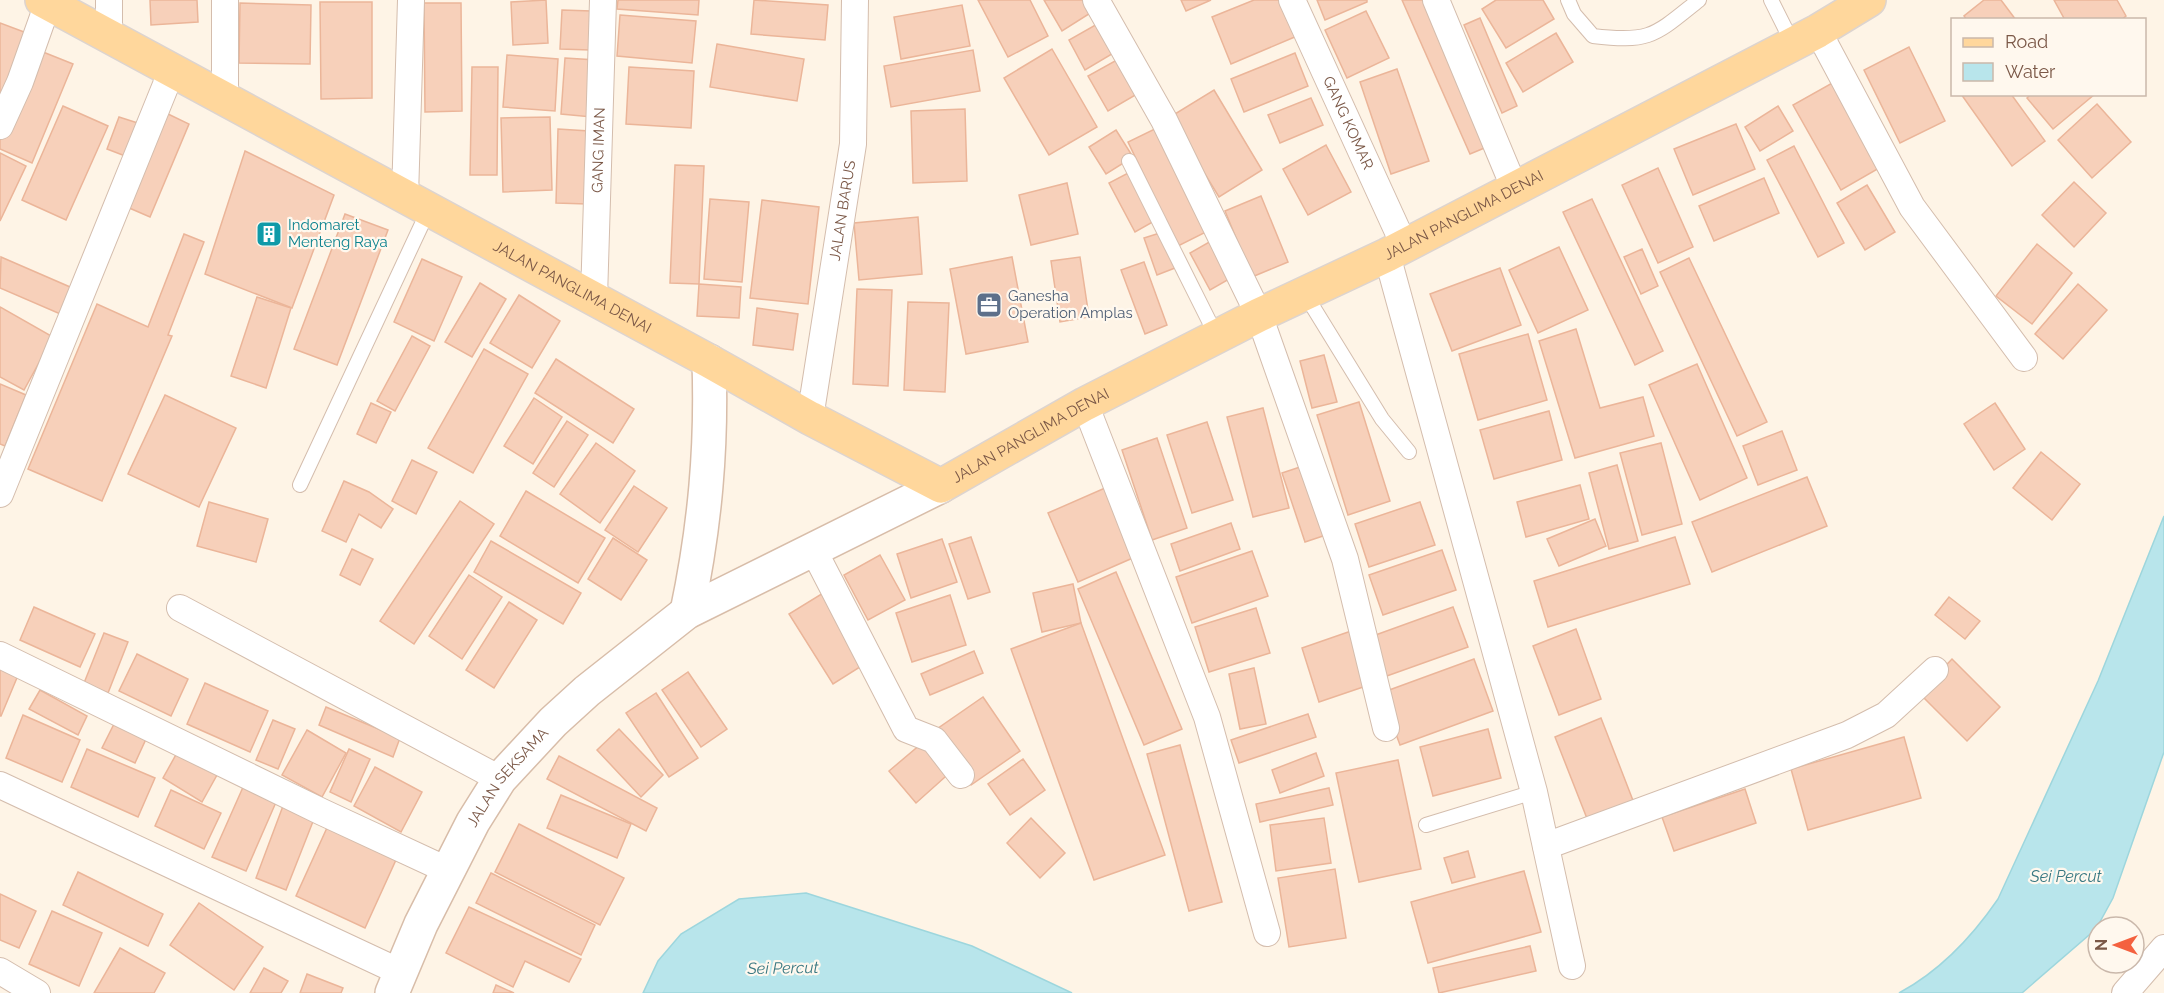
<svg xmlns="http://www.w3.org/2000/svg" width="2164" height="993" viewBox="0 0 2164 993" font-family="Raleway,sans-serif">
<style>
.water{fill:#b8e5eb;stroke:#9dd6dd;stroke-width:1.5}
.building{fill:#f7d0ba;stroke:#ebb599;stroke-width:1.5}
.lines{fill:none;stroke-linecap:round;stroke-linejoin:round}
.lane-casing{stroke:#d4bdad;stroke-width:16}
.street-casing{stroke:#d4bdad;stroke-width:28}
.secondary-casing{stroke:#d8bda9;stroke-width:36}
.primary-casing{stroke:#ddd4cf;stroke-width:36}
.lane{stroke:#fff;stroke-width:14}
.street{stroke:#fff;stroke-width:26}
.secondary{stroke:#fff;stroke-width:33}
.primary{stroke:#ffd79c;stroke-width:33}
.labels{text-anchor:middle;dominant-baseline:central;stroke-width:4.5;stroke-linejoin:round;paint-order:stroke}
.street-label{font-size:15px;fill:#7b5847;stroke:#fff8ee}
.culture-label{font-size:15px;fill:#0d838f;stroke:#fff8ee;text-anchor:start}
.service-label{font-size:15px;fill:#4e5e75;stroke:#fff8ee;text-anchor:start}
.water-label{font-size:16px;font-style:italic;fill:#397882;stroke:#fff8ee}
</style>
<rect width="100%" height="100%" fill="#fef4e6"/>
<g class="water">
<path d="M2164,516V752L2113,898L2096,929L2022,993H1899C1940,971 1972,937 1998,899L2098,681Z"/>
<path d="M806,893L972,946L1072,993H643L658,961L681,934L739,899Z"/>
</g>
<g class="building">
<path d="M150,0H197L198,22L151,25Z"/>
<path d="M546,0L548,43L513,45L511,2Z"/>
<path d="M618,0H699L698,15L617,9Z"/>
<path d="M754,0L828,5L825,40L751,34Z"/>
<path d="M978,0H1030L1048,36L1008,57Z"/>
<path d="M1044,0H1084L1092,12L1062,31Z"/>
<path d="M1181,0H1211L1186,11Z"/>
<path d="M1254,0H1283L1297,36L1231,64L1212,17Z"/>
<path d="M1317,0H1367V2L1325,20Z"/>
<path d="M1402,0H1430L1494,144L1470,154Z"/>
<path d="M1496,0H1543L1554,19L1506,48L1482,9Z"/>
<path d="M1984,0H2001L2016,20H1967L1964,16Z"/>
<path d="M2054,0H2117L2126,16L2121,20H2065Z"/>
<path d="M320,2H372V98L321,99Z"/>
<path d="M240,3L311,5L310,64L239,63Z"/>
<path d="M424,3H461L462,111L425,112Z"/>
<path d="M962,5L970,46L901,59L894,17Z"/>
<path d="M562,10L591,11L590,50L560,49Z"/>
<path d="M1366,11L1389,58L1347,78L1325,30Z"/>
<path d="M620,15L696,21L692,63L617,56Z"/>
<path d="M1480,18L1517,106L1502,113L1464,25Z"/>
<path d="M1106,19L1122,48L1085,70L1069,40Z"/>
<path d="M0,23L32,35L0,114Z"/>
<path d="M1556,33L1573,62L1523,92L1506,63Z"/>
<path d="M717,44L804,59L797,101L710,87Z"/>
<path d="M1909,47L1945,121L1900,143L1864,70Z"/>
<path d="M1052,49L1097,127L1049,155L1004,78Z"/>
<path d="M38,50L73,64L32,163L0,149V140Z"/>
<path d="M973,50L980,91L891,107L884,66Z"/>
<path d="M1295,53L1308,86L1244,112L1231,79Z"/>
<path d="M507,55L558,59L555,111L503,107Z"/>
<path d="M1124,56L1144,90L1108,111L1088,76Z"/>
<path d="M565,58L596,60L592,117L561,114Z"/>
<path d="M472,67H498L497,175H470Z"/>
<path d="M629,67L694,71L691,128L626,124Z"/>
<path d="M1397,69L1429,161L1391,174L1360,82Z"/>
<path d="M1834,82L1881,167L1841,190L1793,105Z"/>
<path d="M1214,90L1262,170L1219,197L1170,117Z"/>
<path d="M1961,94H2011L2045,141L2012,166Z"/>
<path d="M2031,94H2095L2053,129L2027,98Z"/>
<path d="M1311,98L1323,125L1280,143L1268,115Z"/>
<path d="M2097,104L2131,142L2092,178L2058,140Z"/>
<path d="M63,106L108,126L66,220L22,200Z"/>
<path d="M1778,106L1793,131L1760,151L1745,127Z"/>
<path d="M965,109L967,181L913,183L911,111Z"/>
<path d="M166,113L189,124L150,217L127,207Z"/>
<path d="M119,117L144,125L133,159L107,149Z"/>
<path d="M550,117L552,190L503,192L501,118Z"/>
<path d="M1165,124L1214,228L1178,246L1128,142Z"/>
<path d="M1736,124L1755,169L1693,195L1674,149Z"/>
<path d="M558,129L589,131L587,204L556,203Z"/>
<path d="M1116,130L1133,157L1106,174L1089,147Z"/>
<path d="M1326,145L1351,192L1308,215L1283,169Z"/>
<path d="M1794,146L1844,243L1818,257L1767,160Z"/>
<path d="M245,151L334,195L292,308L205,274Z"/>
<path d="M0,153L26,166L0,221Z"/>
<path d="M675,165L704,166L699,284L670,283Z"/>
<path d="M1658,168L1693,247L1658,263L1622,185Z"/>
<path d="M1132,171L1158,219L1135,232L1109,183Z"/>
<path d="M1764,178L1779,213L1714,241L1699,206Z"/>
<path d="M2074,182L2106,213L2074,247L2042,215Z"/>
<path d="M1067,183L1078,234L1031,245L1019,195Z"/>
<path d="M1867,185L1895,232L1865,250L1837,203Z"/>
<path d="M1261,196L1288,262L1252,277L1225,211Z"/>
<path d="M710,199L749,202L742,282L704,279Z"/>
<path d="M1592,199L1663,351L1635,365L1563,212Z"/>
<path d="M762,200L819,207L808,304L750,298Z"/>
<path d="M345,214L388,230L337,365L294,349Z"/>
<path d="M918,217L922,274L859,280L854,223Z"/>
<path d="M1163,232L1175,268L1157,275L1144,238Z"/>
<path d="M184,234L204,242L168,335L172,336L102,501L28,469L97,304L148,327Z"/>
<path d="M1218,237L1238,274L1210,290L1190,253Z"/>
<path d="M2037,244L2072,273L2032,324L1996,296Z"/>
<path d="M1559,247L1588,310L1538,333L1509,270Z"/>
<path d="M1642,249L1658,286L1641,294L1624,257Z"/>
<path d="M1,257L77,290L65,316L0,288Z"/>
<path d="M1012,257L1028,342L966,354L950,269Z"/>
<path d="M1080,257L1089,317L1060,322L1051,261Z"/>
<path d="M1689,258L1767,422L1737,436L1660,272Z"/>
<path d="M422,259L462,277L434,341L394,322Z"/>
<path d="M1144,262L1167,325L1145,334L1121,270Z"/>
<path d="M1500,268L1521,325L1452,351L1430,294Z"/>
<path d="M480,283L506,299L472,357L445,342Z"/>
<path d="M699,284L741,287L739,318L697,316Z"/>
<path d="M2078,284L2107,310L2063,359L2035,334Z"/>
<path d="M857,289L892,290L888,386L853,384Z"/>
<path d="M519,295L560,321L532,368L490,343Z"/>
<path d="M257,297L291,308L266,388L231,376Z"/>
<path d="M908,302L949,303L945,392L904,390Z"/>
<path d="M0,307L53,337L24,390L0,377Z"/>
<path d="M757,308L798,314L793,350L753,345Z"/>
<path d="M1576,329L1600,408L1643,397L1654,436L1575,458L1539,341Z"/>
<path d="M1528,334L1547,400L1478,420L1459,354Z"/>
<path d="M412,336L430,346L395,411L377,401Z"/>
<path d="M484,349L528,374L473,473L428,448Z"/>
<path d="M1324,355L1337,402L1312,408L1300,361Z"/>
<path d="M556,359L634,409L613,443L535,393Z"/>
<path d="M1697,364L1747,478L1700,500L1649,385Z"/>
<path d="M0,384L26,395L5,446L0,444Z"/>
<path d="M165,395L236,428L199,507L128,474Z"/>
<path d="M534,398L562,417L533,464L504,446Z"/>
<path d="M1359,402L1390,501L1348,515L1317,415Z"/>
<path d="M371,403L391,412L376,443L357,434Z"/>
<path d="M1995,403L2025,449L1994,470L1964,424Z"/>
<path d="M1263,408L1289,508L1253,517L1227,417Z"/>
<path d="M1549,411L1562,460L1494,479L1480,430Z"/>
<path d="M567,421L588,435L554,487L533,473Z"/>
<path d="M1207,422L1233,500L1192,513L1167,435Z"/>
<path d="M1782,431L1797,470L1758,485L1743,446Z"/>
<path d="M1157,438L1187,528L1152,540L1122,450Z"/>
<path d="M596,443L635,471L600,523L560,494Z"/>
<path d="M1661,443L1682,524L1642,535L1620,453Z"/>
<path d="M2041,452L2080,484L2052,520L2013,488Z"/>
<path d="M412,460L437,472L416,514L392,501Z"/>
<path d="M1309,464L1332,533L1305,542L1282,473Z"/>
<path d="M1617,465L1638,541L1609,549L1589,473Z"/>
<path d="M1807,477L1827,526L1712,572L1692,522Z"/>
<path d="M344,481L369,492L393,509L381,528L359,514L346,542L322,531Z"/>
<path d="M1580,485L1589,519L1526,537L1517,502Z"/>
<path d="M634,486L667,508L638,552L605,530Z"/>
<path d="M1105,488L1135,557L1078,582L1048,513Z"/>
<path d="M526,491L605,538L578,583L500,536Z"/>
<path d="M460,501L494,524L414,644L380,621Z"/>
<path d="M209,502L268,519L256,562L197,546Z"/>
<path d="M1420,502L1435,545L1369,567L1355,524Z"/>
<path d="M1595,519L1606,546L1559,566L1547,539Z"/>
<path d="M1231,523L1240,549L1180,571L1171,544Z"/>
<path d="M971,537L990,592L968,599L949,544Z"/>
<path d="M1675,537L1690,584L1548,627L1534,581Z"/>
<path d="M613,538L647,560L621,600L588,579Z"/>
<path d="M942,539L957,582L911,598L897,554Z"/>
<path d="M491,541L581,593L563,624L474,572Z"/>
<path d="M352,549L373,559L360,585L340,575Z"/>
<path d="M1442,550L1456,590L1383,615L1369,575Z"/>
<path d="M1252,551L1268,596L1192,623L1176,577Z"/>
<path d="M880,555L905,600L868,620L844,575Z"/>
<path d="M1116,572L1182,729L1144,745L1078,589Z"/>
<path d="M469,575L502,597L462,659L429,636Z"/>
<path d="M1073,584L1081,623L1042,632L1033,593Z"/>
<path d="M828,590L871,660L833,684L789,614Z"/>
<path d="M950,595L966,645L912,662L896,613Z"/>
<path d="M1949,597L1980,621L1965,639L1935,615Z"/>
<path d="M509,602L537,620L494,688L466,670Z"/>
<path d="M34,607L95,634L80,667L20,640Z"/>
<path d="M1453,607L1468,647L1384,677L1370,637Z"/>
<path d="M1256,608L1270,653L1209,672L1195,627Z"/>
<path d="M1081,623L1165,855L1094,880L1011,649Z"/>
<path d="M1576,629L1601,699L1559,715L1533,646Z"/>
<path d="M1354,630L1372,684L1319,702L1302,648Z"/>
<path d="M104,633L128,642L108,693L84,683Z"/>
<path d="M974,651L983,673L930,695L921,674Z"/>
<path d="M137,654L188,679L171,716L119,691Z"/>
<path d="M1474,659L1493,711L1400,745L1381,693Z"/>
<path d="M1952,659L2000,707L1967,741L1919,693Z"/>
<path d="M0,665L19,673L1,716H0Z"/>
<path d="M1254,668L1266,724L1240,729L1229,674Z"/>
<path d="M688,672L727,729L701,747L662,690Z"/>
<path d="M205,683L268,711L250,752L187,724Z"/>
<path d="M40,690L87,716L78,735L29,709Z"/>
<path d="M656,693L698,758L669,777L626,713Z"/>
<path d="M983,697L1020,751L971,785L934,731Z"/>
<path d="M326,707L400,738L393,757L319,725Z"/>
<path d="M1308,714L1316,737L1239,763L1231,740Z"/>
<path d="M23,715L80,740L62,782L6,758Z"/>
<path d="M1601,718L1634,803L1588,821L1555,737Z"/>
<path d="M273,720L295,729L278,769L256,760Z"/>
<path d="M114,724L146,739L135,763L102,748Z"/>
<path d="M619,729L663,775L641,797L597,750Z"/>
<path d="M1488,729L1501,778L1433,796L1420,747Z"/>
<path d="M307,730L346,753L322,797L282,775Z"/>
<path d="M1904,737L1921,798L1808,830L1791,769Z"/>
<path d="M928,738L954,769L916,803L889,771Z"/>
<path d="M1180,745L1222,902L1189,911L1147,754Z"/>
<path d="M87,749L155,778L138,817L71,787Z"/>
<path d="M349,749L370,759L351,802L330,792Z"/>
<path d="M178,751L217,775L202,802L163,778Z"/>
<path d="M1316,753L1324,776L1280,793L1272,770Z"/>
<path d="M559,756L657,808L646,831L547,779Z"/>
<path d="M1023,759L1045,790L1010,815L988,784Z"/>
<path d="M1398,760L1421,869L1359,882L1336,773Z"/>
<path d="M375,767L422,792L401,832L354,806Z"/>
<path d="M244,785L277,800L246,871L212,857Z"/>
<path d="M1329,788L1333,805L1260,822L1256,804Z"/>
<path d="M1745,789L1756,823L1674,851L1662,817Z"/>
<path d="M171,790L221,813L204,849L155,826Z"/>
<path d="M561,795L631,824L617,858L547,828Z"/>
<path d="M283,806L314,819L286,890L256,878Z"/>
<path d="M1031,818L1065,853L1040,878L1007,843Z"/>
<path d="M1324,818L1331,863L1276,871L1270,825Z"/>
<path d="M331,819L400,851L365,928L296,896Z"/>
<path d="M519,824L624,878L600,925L495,872Z"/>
<path d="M1468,851L1475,877L1452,883L1444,858Z"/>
<path d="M1335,869L1346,938L1289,947L1278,878Z"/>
<path d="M1524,871L1541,932L1428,963L1411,902Z"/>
<path d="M78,872L163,914L148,946L63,905Z"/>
<path d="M491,873L595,925L581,955L476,903Z"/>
<path d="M0,894L36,911L19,948L0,940Z"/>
<path d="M199,903L263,947L234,990L170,945Z"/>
<path d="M469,907L581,959L569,982L525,961L513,987L446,953Z"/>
<path d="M52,911L102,933L79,986L29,964Z"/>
<path d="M1530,946L1536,971L1439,993L1433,968Z"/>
<path d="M120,948L165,973L154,993H94Z"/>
<path d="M264,968L288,981L281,993H250Z"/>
<path d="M307,974L343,988L341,993H300Z"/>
<path d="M496,985L514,993H493Z"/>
</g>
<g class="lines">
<g class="lane-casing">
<g id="lane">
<path d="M1568,0L1574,14L1593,36C1651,43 1655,35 1699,0"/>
<path d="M1771,0L1792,42"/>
<path d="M1129,161L1217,337"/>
<path d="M1305,294L1382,419L1409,452"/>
<path d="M300,485L429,209"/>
<path d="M1426,825L1534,792"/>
</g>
</g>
<g class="street-casing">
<g id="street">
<path d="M225,0V99"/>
<path d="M1096,0L1164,120L1259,315L1345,559L1386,728"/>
<path id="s1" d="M1292,0L1404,245"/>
<path d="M1436,0L1514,187"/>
<path d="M1818,31L1912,207L2024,358"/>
<path d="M109,36V0"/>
<path d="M0,126L20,82L48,3"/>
<path d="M405,196L411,0"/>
<path d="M1387,255L1534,792L1572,966"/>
<path id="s2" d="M594,298L603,0"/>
<path d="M1085,404L1207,717L1267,933"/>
<path id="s3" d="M810,418L853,144L855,0"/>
<path d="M0,494L172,70"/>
<path d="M814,551L906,729L934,740L961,775"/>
<path d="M180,608L500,779"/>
<path d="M0,655L322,812L447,870"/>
<path d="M0,785L400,972"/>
<path d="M1546,846L1847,735L1886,715L1935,670"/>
<path d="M0,971L37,993"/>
<path d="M2125,993L2164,948"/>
</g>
</g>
<g class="secondary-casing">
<g id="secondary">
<path d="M687,612C705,526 712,448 709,361"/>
<path id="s4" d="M392,993L421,924L473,822L500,779L553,722L587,691L687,612L941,486"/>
</g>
</g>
<g class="primary-casing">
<g id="primary">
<path id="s5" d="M42,0L709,361L810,418L941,486L1085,404L1259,315L1387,255L1818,31L1869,0"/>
</g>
</g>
<use href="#lane" class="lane"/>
<use href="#street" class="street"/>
<use href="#secondary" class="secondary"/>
<use href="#primary" class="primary"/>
</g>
<defs>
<g id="building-square" transform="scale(1.35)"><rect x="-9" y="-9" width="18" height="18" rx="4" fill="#0f9aa8" stroke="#fff8ee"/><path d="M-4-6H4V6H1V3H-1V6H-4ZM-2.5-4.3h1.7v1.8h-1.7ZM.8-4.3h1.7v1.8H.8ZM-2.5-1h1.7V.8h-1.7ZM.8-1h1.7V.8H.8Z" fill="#fff"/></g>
<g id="office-square" transform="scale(1.35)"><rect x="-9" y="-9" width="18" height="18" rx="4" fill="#5c6f8a" stroke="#fff8ee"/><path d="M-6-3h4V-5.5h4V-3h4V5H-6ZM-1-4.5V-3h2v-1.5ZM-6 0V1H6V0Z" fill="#fff"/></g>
</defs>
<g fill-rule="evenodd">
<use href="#building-square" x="269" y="234"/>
<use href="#office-square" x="989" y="305"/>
</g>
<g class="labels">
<g class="street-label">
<text stroke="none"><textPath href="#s1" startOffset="135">GANG KOMAR</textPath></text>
<text stroke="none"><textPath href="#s2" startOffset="148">GANG IMAN</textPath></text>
<text stroke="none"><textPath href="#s3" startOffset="210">JALAN BARUS</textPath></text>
<text stroke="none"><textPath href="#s5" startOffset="1611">JALAN PANGLIMA DENAI</textPath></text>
<text stroke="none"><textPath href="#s5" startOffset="603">JALAN PANGLIMA DENAI</textPath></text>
<text stroke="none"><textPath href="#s5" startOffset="1125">JALAN PANGLIMA DENAI</textPath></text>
<text stroke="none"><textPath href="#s4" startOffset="246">JALAN SEKSAMA</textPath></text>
</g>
<g class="culture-label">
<text x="288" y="225">Indomaret<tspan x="288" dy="17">Menteng Raya</tspan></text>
</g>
<g class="service-label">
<text x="1008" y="296">Ganesha<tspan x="1008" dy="17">Operation Amplas</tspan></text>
</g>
<g class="water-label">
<text x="2066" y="876">Sei Percut</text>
<text transform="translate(783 968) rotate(-1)">Sei Percut</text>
</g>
</g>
<rect x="1951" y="18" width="195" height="78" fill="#fff8ee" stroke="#cab8ab" stroke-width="1.5"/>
<rect x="1963" y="38" width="30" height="9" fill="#ffd79c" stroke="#cab8ab" stroke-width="1.5"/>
<text x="2005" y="48" font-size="18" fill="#7b5847">Road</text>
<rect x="1963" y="63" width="30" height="18" fill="#b8e5eb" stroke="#cab8ab" stroke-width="1.5"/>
<text x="2005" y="78" font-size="18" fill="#7b5847">Water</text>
<g transform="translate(2116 945) rotate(270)"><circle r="28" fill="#fff8ee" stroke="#cab8ab" stroke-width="1.5"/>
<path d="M0-4.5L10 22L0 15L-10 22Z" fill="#f4613f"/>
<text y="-9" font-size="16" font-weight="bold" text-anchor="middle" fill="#7b5847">N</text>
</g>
</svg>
